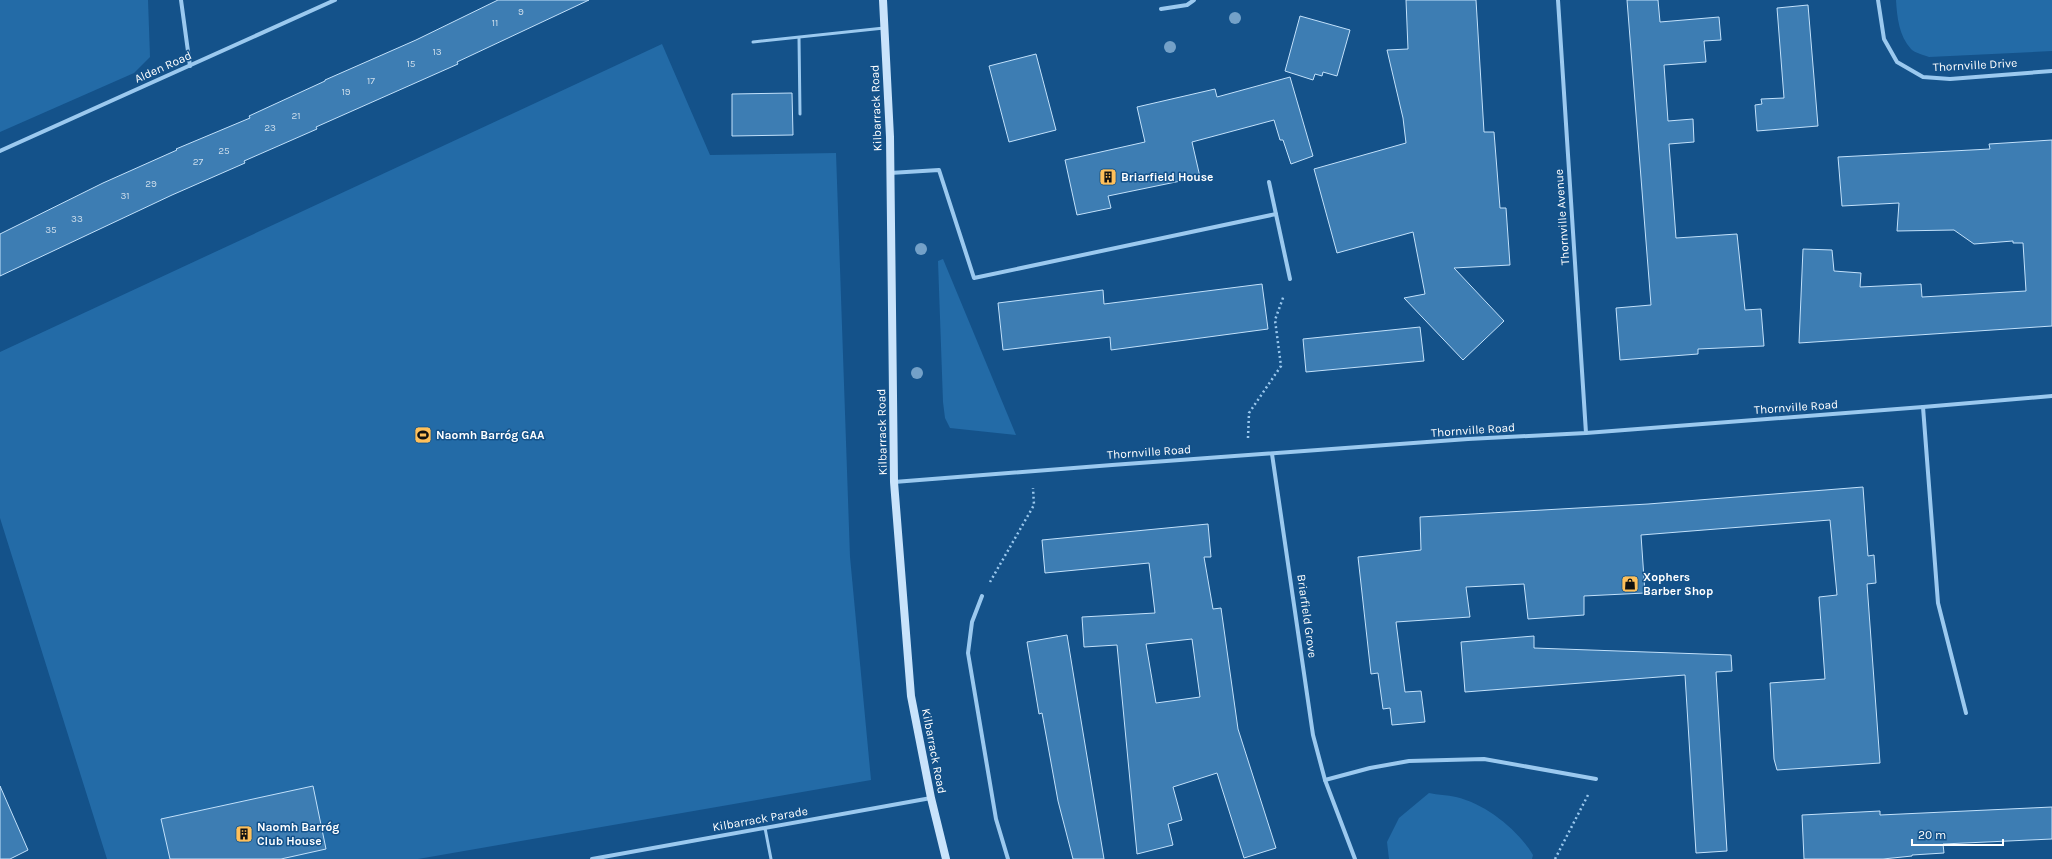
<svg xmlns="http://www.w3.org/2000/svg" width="2052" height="859" viewBox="0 0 2052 859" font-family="Karla,sans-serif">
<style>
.green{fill:#236ba7}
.building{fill:#3d7db3;stroke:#c2e1fb;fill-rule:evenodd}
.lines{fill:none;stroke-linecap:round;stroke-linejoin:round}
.path{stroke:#9bc9ef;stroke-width:2.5;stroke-dasharray:2 3;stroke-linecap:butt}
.lane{stroke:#9bc9ef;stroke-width:3}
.street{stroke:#9bc9ef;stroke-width:4}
.secondary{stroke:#c9e3fb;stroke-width:8}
.tree{fill:#74a1c8}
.labels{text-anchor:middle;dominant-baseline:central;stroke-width:3;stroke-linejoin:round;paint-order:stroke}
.number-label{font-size:10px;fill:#cedeec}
.street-label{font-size:12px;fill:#fff;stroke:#14528a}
.poi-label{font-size:12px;font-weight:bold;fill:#fff;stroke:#14528a;text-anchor:start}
</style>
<rect width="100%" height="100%" fill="#14528a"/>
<g class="green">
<path d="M0,0H148L150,57L134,73L0,132Z"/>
<path d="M1896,0H2052V51L1929,57C1924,55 1915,53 1911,49C1899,36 1897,17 1896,0Z"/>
<path d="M662,44L710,155L836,153L850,557L871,780L418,859H107L0,518V352Z"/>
<path d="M943,259L1016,435L950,428L945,418L943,402L938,261Z"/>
<path d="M1429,793C1438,795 1447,795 1456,797C1486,804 1518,830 1533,855L1532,859H1389L1387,842L1399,818Z"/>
</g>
<g class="building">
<path d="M498,0H589L457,62L458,64L316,127L317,129L244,161L245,163L172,195L0,276V234L103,183L177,150L176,149L250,118L249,116L325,81V80L416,40Z"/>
<path d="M1406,0H1476L1484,132H1494L1500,208H1506L1510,265L1454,268L1504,321L1463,360L1404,298L1425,294L1413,232L1337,253L1314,169L1406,143L1403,118L1387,50L1408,49Z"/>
<path d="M1627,0H1658L1660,22L1719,17L1721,40L1704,41L1706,62L1664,65L1668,121L1693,119L1694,142L1669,144L1676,238L1737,234L1745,310L1761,309L1764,346L1698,349V354L1620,360L1616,308L1651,305Z"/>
<path d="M1808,5L1818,126L1757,131L1755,105L1762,104L1761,99L1784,98L1777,8Z"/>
<path d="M1300,16L1350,30L1337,76L1323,72L1322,76L1315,74L1313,80L1285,71Z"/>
<path d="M1036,54L1056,130L1009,142L989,66Z"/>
<path d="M1290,77L1313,156L1291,164L1283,140H1280L1274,120L1192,142L1200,177L1108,196L1111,208L1077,215L1065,160L1145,142L1137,107L1215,89L1217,97Z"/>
<path d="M792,93L793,135L732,136V94Z"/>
<path d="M2052,140V326L1799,343L1803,249L1832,250L1834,271L1861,273L1860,287L1921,284L1922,297L2026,291L2023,243H2013V241L1974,244L1954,230L1897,231L1899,203L1842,206L1838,157L1990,149L1989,144Z"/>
<path d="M1262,284L1268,329L1111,350L1110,337L1003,350L998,303L1103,290L1104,304Z"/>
<path d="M1420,327L1424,361L1306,372L1303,339Z"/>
<path d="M1863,487L1868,556L1874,555L1876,583L1867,584L1880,763L1777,770L1774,759L1770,683L1825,679L1819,597L1837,595L1830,520L1641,535L1645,593L1584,596V615L1528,619L1524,584L1466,587L1470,617L1396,622L1405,692L1421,691L1425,722L1392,725L1390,708L1383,709L1378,673L1371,674L1358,557L1421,550L1420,517L1648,504Z"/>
<path d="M1208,524L1211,557H1204L1213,609L1221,608L1238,729L1276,848L1244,858L1217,773L1173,787L1182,820L1168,824L1173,845L1137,854L1117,645L1084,647L1082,617L1155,613L1149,563L1045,573L1042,540ZM1192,639L1200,697L1156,703L1146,644Z"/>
<path d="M1067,635L1074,678L1104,859H1073L1058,801L1042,713L1039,714L1027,642Z"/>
<path d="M1534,636V648L1731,655L1732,671L1716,672L1727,851L1696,853L1685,675L1465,692L1461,642Z"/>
<path d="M0,786L28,850L10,859H0Z"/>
<path d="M313,786L326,849L281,859H170L161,819Z"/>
<path d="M2052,807V839L1943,844L1944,853L1912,855V856L1883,859H1804L1802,815L1880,811V815Z"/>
</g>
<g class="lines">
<g class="path">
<path d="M1248,438L1249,413L1281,366L1275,320L1284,295"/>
<path d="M990,582L1034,505L1033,488"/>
<path d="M1555,859L1588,795"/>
</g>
<g class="lane">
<path d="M799,38L800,114"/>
<path d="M753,42L884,28"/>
<path d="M765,828L771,859"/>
</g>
<g class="street">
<path d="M181,0L190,66"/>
<path d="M1558,0L1586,433"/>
<path d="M1878,0L1884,39L1897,62L1923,77L1950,79L2052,71"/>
<path d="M1161,9L1187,5L1194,0"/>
<path d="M0,151L335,0"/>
<path d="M890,173L939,170L974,278L1276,214"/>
<path d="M1269,182L1290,279"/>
<path d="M1923,407L1938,603L1966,713"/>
<path d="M1272,454L1313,735L1325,780L1355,859"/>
<path d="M894,482L1112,465L1468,439L1586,433L1923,407L2052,396"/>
<path d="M982,596L972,622L968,653L996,819L1008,859"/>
<path d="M1325,780L1370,768L1409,761L1484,759L1596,779"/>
<path d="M592,859L931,798"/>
</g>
<path class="secondary" d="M883,0L890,137L894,482L911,696L931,798L946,859"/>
</g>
<g class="tree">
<circle cx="1235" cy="18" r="6"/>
<circle cx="1170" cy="47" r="6"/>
<circle cx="921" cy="249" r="6"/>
<circle cx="917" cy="373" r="6"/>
</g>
<defs>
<g id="building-square" transform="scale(0.9)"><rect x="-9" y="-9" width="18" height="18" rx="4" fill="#ffc05a" stroke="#14528a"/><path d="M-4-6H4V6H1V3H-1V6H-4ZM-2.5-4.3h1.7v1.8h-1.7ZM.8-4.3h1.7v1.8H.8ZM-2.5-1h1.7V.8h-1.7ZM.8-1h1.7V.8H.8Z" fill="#111"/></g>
<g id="stadium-square" transform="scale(0.9)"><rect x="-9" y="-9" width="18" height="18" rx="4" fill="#ffc05a" stroke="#14528a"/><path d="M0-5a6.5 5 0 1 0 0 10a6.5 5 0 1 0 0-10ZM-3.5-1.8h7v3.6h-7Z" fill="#111"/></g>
<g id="shop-square" transform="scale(0.9)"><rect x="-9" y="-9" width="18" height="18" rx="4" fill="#ffc05a" stroke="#14528a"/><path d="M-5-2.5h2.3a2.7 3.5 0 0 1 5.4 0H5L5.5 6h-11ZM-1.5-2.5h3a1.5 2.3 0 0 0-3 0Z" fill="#111"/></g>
</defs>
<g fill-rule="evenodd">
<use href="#building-square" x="1108" y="177"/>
<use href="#stadium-square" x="423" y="435"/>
<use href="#shop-square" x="1630" y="584"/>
<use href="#building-square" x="244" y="834"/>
</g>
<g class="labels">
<g class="number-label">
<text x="521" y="12">9</text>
<text x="495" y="23">11</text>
<text x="437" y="52">13</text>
<text x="411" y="64">15</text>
<text x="371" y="81">17</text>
<text x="346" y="92">19</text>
<text x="296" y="116">21</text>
<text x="270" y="128">23</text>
<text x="224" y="151">25</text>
<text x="198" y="162">27</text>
<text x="151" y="184">29</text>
<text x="125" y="196">31</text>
<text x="77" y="219">33</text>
<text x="51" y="230">35</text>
</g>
<g class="street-label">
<text transform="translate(1975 65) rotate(-3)">Thornville Drive</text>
<text transform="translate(163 67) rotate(-24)">Alden Road</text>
<text transform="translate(876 108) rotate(-92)">Kilbarrack Road</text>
<text transform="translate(1562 217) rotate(-94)">Thornville Avenue</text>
<text transform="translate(1796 407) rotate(-4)">Thornville Road</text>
<text transform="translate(1473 430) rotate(-4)">Thornville Road</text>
<text transform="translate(882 432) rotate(-91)">Kilbarrack Road</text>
<text transform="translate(1149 452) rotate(-4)">Thornville Road</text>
<text transform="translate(1307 616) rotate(82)">Briarfield Grove</text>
<text transform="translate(934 751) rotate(79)">Kilbarrack Road</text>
<text transform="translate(760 819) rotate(-10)">Kilbarrack Parade</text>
</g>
<g class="poi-label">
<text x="1121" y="177">Briarfield House</text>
<text x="436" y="435">Naomh Barróg GAA</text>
<text x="1643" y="577">Xophers<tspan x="1643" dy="14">Barber Shop</tspan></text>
<text x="257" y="827">Naomh Barróg<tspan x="257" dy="14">Club House</tspan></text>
</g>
</g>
<path d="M1912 839v6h91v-6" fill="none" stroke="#ffffff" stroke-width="2"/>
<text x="1918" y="839" font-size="12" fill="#ffffff" stroke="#14528a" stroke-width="3" paint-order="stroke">20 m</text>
</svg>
